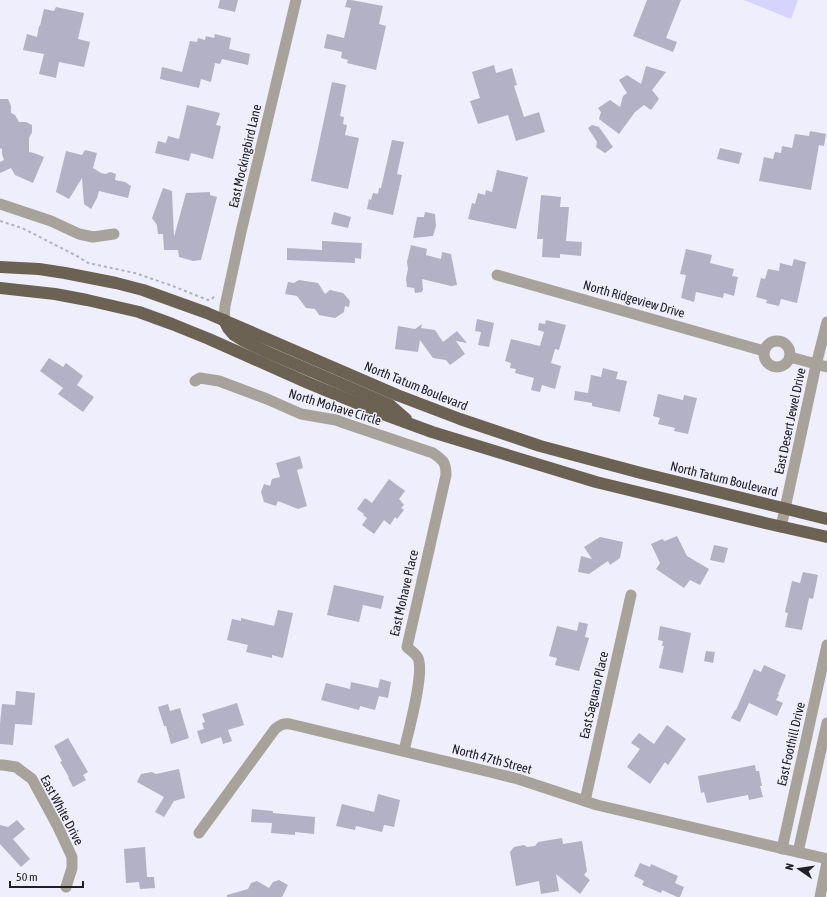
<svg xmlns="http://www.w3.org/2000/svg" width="827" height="897" viewBox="0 0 827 897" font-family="'Asap Condensed',sans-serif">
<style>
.pitch{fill:#d6d4fe}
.building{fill:#b2b1c6}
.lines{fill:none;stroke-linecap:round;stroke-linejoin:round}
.path{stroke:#b1b0bc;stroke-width:2;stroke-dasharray:3 3;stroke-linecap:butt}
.minor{stroke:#a7a29a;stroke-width:11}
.major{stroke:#6b6253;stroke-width:12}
.labels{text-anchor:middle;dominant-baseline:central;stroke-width:3;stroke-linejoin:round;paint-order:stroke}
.street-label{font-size:13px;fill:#212028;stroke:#efeefc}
</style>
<rect width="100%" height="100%" fill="#efeefc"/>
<path class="pitch" d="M744,0H798L791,19Z"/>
<g class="building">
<path d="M220,0H238L235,12L218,8Z"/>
<path d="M347,0H351L383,6L379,24L386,26L376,70L347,63L348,60L341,58L342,52L324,48L327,34L344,38L351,8L345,7Z"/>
<path d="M647,0H681L666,38L677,42L673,52L633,36Z"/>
<path d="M56,7L84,13L78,39L90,42L84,67L59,62L56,78L39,74L44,54L23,50L27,34L37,37L39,26H40L44,9L54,11Z"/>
<path d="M215,34L231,38L229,49L250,54L248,65L222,59L220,64L215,63L211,82L201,79L199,88L160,79L162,67L182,72L190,41L197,42L198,38L205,40L206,36L214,38Z"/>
<path d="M494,65L496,73L512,68L517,85L514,86L524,117L539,112L545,132L516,141L508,115L478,124L470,101L480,98L472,72Z"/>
<path d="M646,66L666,72L652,90L659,99L651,110L644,105L635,112L619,134L599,119L601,112L598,108L610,100L620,107L623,96L627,93L619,80L627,75L641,84Z"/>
<path d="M332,82L346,85L340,116L344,117L343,124L347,125L345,135L359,138L348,189L311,181Z"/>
<path d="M0,99H8L11,106V113L15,115L19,122H26L32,125V132L29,138V152L34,153L44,157L33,183L15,175L11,168L0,173V162L4,160L2,154V149L0,148Z"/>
<path d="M187,105L220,113L216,125L221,126L213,159L191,153L189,161L155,153L158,141L166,143L168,136L179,139Z"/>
<path d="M592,125L599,127L613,147L605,153L596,147L597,142L588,128Z"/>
<path d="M810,131L826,134L824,146L819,145L811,190L759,181L764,157L773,159L775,152L781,153L782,146L792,148L795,134L809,136Z"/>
<path d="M392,140L404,142L397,174L402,175L393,215L367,209L369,199L371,200L373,193L378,194L379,188H381Z"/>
<path d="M720,148L742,153L739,164L717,159Z"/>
<path d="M85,150L97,153L93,168L101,173L106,174L110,172L116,174L115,180L125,182L131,186L128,198L99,191L97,198L91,209L84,204L82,178L69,199L56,192L66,151L82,155Z"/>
<path d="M497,170L528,177L516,229L468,219L472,203L475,204L478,193L485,195L486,190L492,192Z"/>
<path d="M163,188L172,191L174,237L186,193L210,192V195L217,197L201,260L193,261L179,257L178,250H164L163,234H158L157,225L152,218Z"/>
<path d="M541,195L561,197L560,207H569L566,241L582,242L581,256L560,254V258L542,257L543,239H537Z"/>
<path d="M334,212L351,217L348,228L331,224Z"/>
<path d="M425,212L435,214L436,226L433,236L413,238L417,217H424Z"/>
<path d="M322,241L362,243L361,259L355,258V263L287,260V248L322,250Z"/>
<path d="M411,245L427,249L426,255L441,259L442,252L451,254L457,285L451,286L422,279L423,289L422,292L415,293L414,288L407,287L406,278L408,269L407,262Z"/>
<path d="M686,249L712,255L710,263L734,269L732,276L738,277L734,296L724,293L723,298L696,292L694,302L681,298L686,275L680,274Z"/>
<path d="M794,259L806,262L797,303L781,299L779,306L766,303L767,300L756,297L761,278L765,279L768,269L779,271L780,263L792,266Z"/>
<path d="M299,280L318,283L325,294L330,290L343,293L350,301L349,307L345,306L344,312L335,318L319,315L315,309L306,308L297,296L285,294L288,282L294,283Z"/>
<path d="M477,319L494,323L489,347L478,345L481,332L475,331Z"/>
<path d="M546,320L566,325L559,350L555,349L551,363L561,366L555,389L542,385L540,392L531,390L534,378L515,373L516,369L510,368L511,363L505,361L511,339L540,346L544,332L538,330L539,323L545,324Z"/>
<path d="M422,324L421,328L435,330L443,342L457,331L467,343L456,341L465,354L450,365L446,360L433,358L420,340L418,352L395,349L398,326L415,329Z"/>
<path d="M49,358L63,367L66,363L83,376L77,385L94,397L83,412L58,394L63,388L40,371Z"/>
<path d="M603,368L618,372L616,379L627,381L620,412L592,406V403L574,400L575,391L588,393L591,375L601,377Z"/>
<path d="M658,394L683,400L684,395L697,398L688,434L674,431L675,428L658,424L660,418L653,416Z"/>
<path d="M300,456L303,468L297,470L307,506L298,509L278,501L276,506L264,502L261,492L264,484L270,486L272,479L280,477L276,463Z"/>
<path d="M389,479L405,491L399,499L404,505L401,508L404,510L397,519L395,517L390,525L384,520L374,534L362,525L367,518L363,515L364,514L357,509L365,498L372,503Z"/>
<path d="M677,536L687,556L709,569L700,585L690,580L684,588L656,569L660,563L651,544L662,539L665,541Z"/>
<path d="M600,537L623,542L620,558L610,565L608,561L589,574L578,572L581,556L592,559L584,547Z"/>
<path d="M714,545L728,548L724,563L710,560Z"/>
<path d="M803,572L818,575L813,599L809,598L802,630L785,627L788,613L785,612L792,581L800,583Z"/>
<path d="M334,585L384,596L381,609L363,605L359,622L327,615Z"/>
<path d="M278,610L293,613L283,658L272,655V658L246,652L248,645L227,640L232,619L241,621V618L274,626Z"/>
<path d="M579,622L588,624L585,637L589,638L579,671L555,665L557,658L549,656L557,626L577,631Z"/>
<path d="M660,626L691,633L683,673L659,668L664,646H662L663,641L658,640Z"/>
<path d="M706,651L715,652L713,663L704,661Z"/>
<path d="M764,665L786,675L778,694L779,695L776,700L783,703L777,716L749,703L740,722L731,718L735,710H736L754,669L761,672Z"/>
<path d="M380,679L391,682L388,698L379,696L375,710L360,706L359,710L321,700L326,683L350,689L351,682L378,688Z"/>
<path d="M16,691L35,693L32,725L15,724L13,745L0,744V724L2,704L15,705Z"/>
<path d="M237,703L244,725L228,730L232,741L223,744L221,737L201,744L197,731L204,729L202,723L205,722L202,714Z"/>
<path d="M168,704L170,711L180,708L189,738L171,744L166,726H164L158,707Z"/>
<path d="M667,725L686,739L668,765L665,762L650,784L627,767L640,749L631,743L639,733L654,744Z"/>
<path d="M68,738L88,772L83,775L86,780L73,787L68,777H69L60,762L62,761L54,746Z"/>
<path d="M755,765L756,771H759L762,786H760L763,797L749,800L748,795L707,803L704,792L701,793L698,776Z"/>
<path d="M179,769L185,798L174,801L164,817L155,812L164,797L137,782L141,774L152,772L156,774Z"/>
<path d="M378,794L400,800L394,827L384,825L382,832L356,826L355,830L336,826L342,804L374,812Z"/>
<path d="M252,809L273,811V813L315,817L314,834L295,832V835L271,833L272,823L251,822Z"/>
<path d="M17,820L25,829L13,839L30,859L21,867L0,844V825L8,827Z"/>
<path d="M562,838L563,844L582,841L587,871L584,875L590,880L580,894L556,874L559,891L541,894L539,881L516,886L510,852L514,847L524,845L527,847L535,846L538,842Z"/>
<path d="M145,847L147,877H154L155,888L140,889L139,882L126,883L124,849Z"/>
<path d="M640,863L650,867L651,864L678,876L675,883L684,887L680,897H677L662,890L661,893L642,885L644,881L634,876Z"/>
<path d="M279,880L288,885L282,897H227V895L248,889L251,883L257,881L269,888L273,882Z"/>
</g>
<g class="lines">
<path class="path" d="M0,221L22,228L77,256L88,263L135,273L170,285L208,300L212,299L216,294"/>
<g class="minor">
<path d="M0,204L51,221L79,234L93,237L114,234"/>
<path d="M497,275L764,351"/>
<path d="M224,320L225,306L241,232L296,0"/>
<circle cx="777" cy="354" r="13"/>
<path d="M790,357L827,367"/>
<path d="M195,381L200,378L219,381L267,399L301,414L336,420L344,423L433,453C443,460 446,462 446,475L407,647C410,650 416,654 418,658C425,673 408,732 404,751"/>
<path d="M781,527L816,365L827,322"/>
<path d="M0,765H3L16,767L32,779L58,827L72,857V868L66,887"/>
<path d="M585,801L631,595"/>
<path d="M199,833L275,729C280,725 283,723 290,724L494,773L518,779L597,805L827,859"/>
<path d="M782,849L827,645"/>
<path d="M798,852L827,723"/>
<path d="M820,897L827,862"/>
</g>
<g class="major">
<path d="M0,267L39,269L65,273L116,283L143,290L207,313L397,395L460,419L540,446L641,473L827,519"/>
<path d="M0,288L55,294L87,300L139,312L172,324L209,339L308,383L383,414L432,432L596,482L765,523L827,537"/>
<path d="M224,320L228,328L234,335L242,340L267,352L390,405L406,419"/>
</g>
</g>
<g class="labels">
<g class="street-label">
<text transform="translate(245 156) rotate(-77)">East Mockingbird Lane</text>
<text transform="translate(634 299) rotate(16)">North Ridgeview Drive</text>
<text transform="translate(416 386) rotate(22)">North Tatum Boulevard</text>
<text transform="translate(335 407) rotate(17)">North Mohave Circle</text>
<text transform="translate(790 421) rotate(-78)">East Desert Jewel Drive</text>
<text transform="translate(724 479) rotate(14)">North Tatum Boulevard</text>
<text transform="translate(404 593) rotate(-77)">East Mohave Place</text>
<text transform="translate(594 695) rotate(-77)">East Saguaro Place</text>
<text transform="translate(791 744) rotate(-77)">East Foothill Drive</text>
<text transform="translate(492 759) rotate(15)">North 47th Street</text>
<text transform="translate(62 810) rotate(62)">East White Drive</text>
</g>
</g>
<g transform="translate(799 869) rotate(283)" stroke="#efeefc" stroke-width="3" paint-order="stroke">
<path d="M0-3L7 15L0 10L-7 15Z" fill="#212028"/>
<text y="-6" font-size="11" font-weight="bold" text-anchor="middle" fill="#212028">N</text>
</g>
<path d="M10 881v6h73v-6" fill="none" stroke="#212028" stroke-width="2"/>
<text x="16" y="881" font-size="12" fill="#212028" stroke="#efeefc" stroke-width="3" paint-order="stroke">50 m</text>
</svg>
